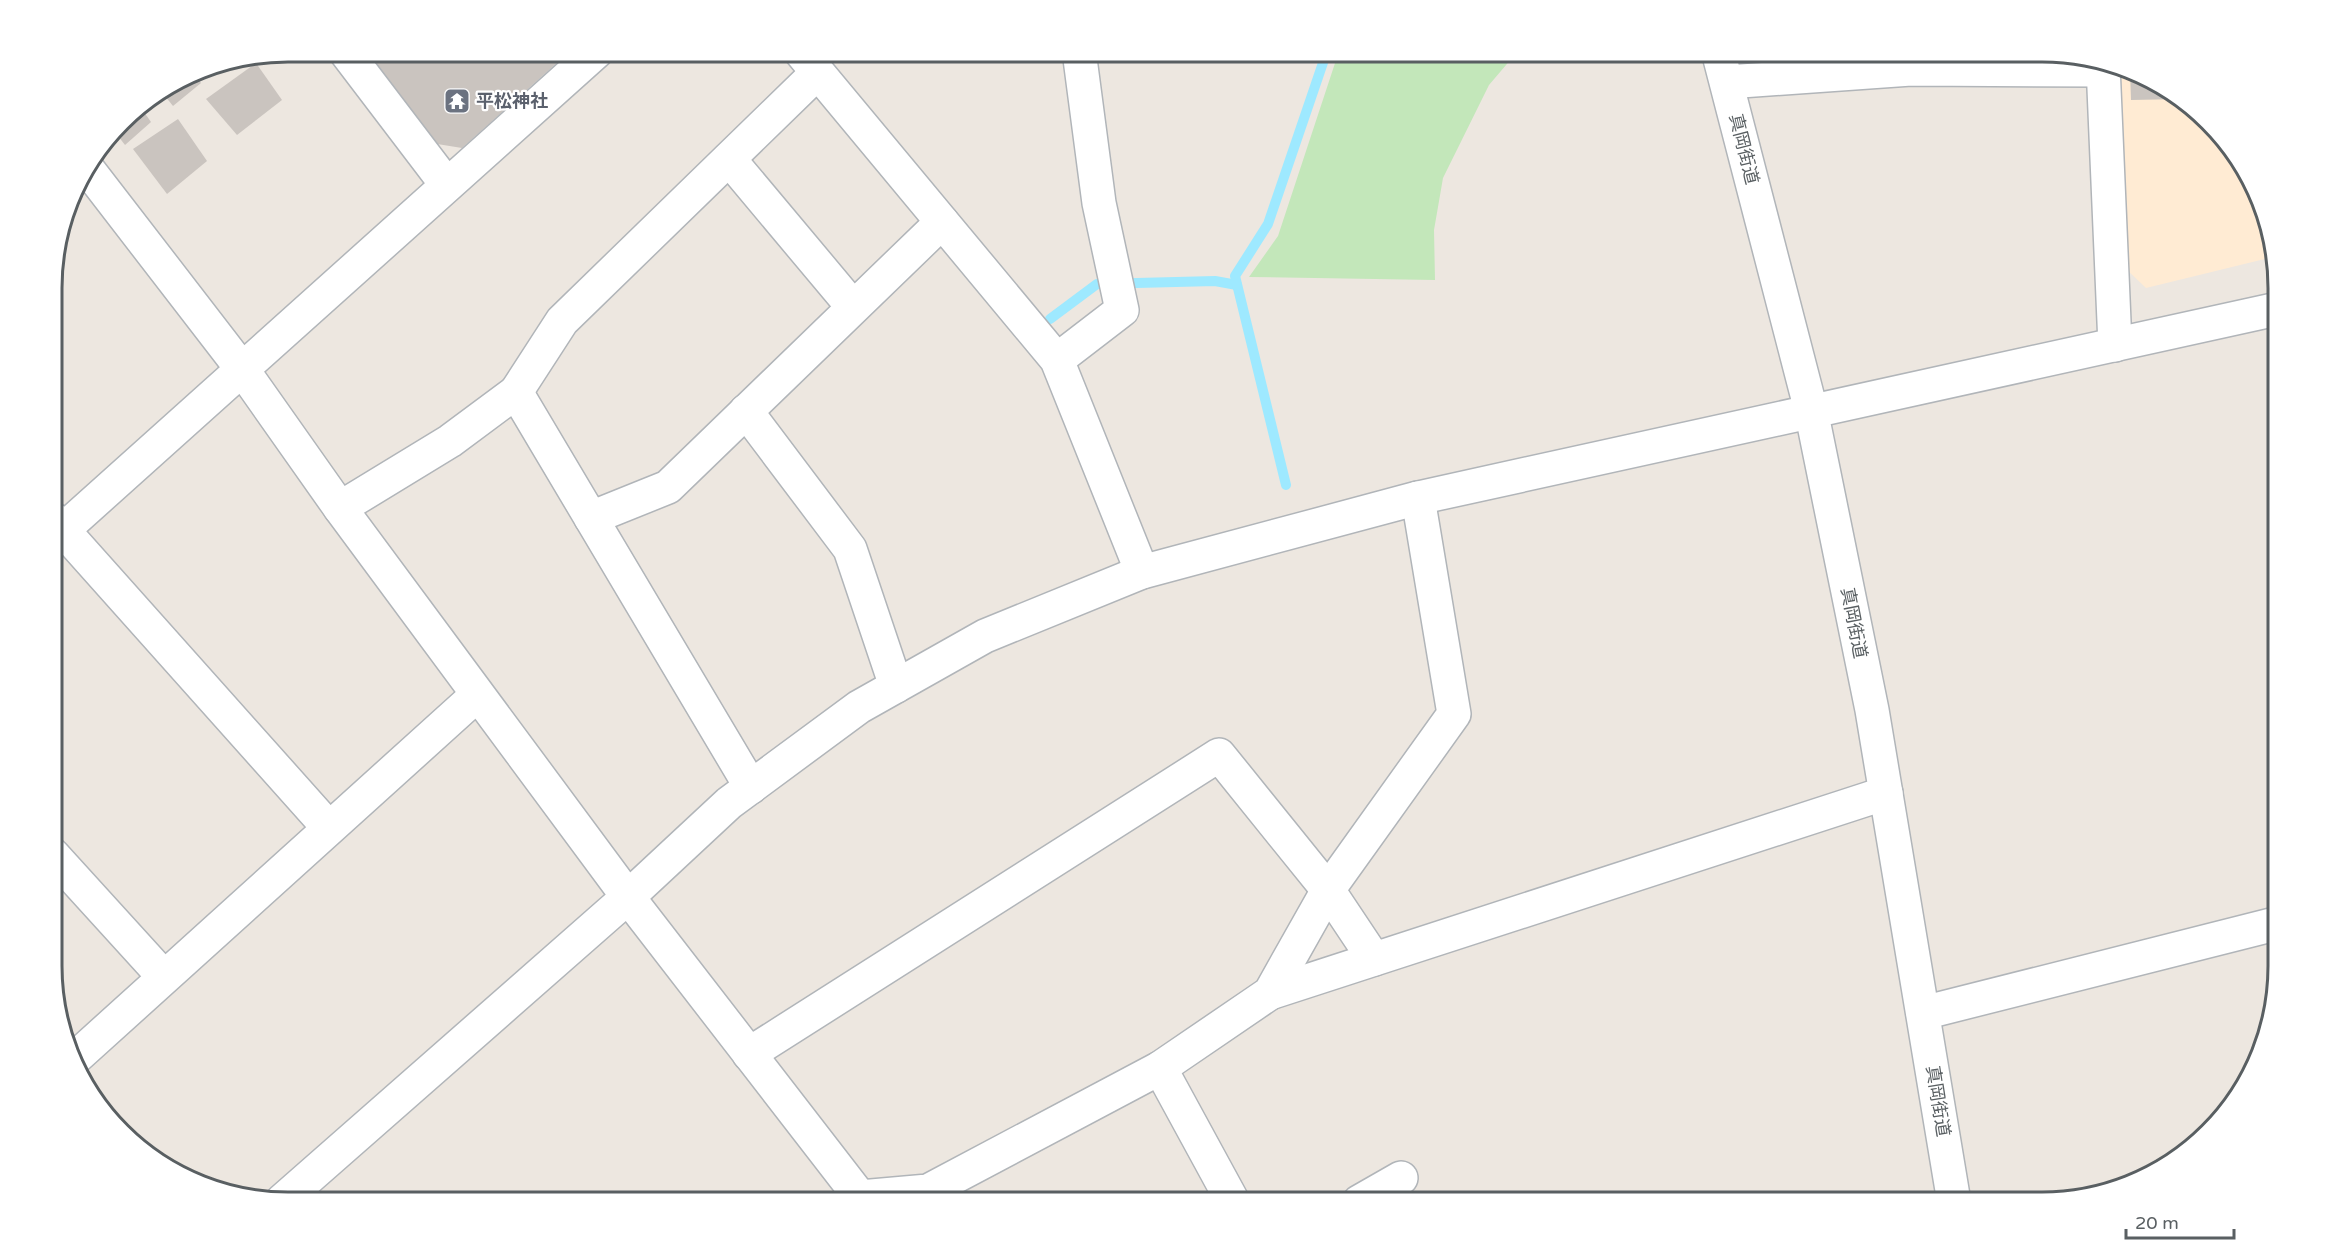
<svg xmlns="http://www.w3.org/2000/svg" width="2330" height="1253" viewBox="0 0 2330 1253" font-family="'Varela Round','Noto Sans JP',sans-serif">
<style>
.commercial{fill:#ffebd3}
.green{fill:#c3e7ba}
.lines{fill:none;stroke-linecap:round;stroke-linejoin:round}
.stream{stroke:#9ee9ff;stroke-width:10}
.building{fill:#cac4bf}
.minor-casing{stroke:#b1b5b9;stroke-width:36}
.minor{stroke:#fff;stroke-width:33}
.labels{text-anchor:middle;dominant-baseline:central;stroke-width:4.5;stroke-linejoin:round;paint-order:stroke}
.worship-label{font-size:18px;font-weight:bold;fill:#5b616d;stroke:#fff;text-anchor:start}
.street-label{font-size:18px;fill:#595f62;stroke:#fff}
.rim{fill:none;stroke:#595f62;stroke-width:3}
</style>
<rect width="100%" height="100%" fill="#ede7e0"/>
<path class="commercial" d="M2120,69L2147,76L2199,110L2239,156L2277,256L2146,288L2126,269Z"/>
<path class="green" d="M1339,51H1518L1489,85L1443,178L1434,230L1435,280L1249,277L1278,236Z"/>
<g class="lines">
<g class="stream">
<path d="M1050,319L1097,284L1215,281L1237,285"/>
<path d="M1286,485L1235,276L1268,224L1327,51"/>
</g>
</g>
<g class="building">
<path d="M379,51H570L462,148L431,143L369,60Z"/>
<path d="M256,63L282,100L237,135L206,99Z"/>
<path d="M2130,71L2147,76L2182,99L2131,100Z"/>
<path d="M193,72L201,83L173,106L161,91Z"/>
<path d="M139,105L151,122L125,145L115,132L131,110Z"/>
<path d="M178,119L207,161L167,194L133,149Z"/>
</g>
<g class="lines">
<g class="minor-casing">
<g id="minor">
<path d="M345,51L447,185"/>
<path d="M800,51L1057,360L1142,572"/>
<path d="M1718,51L1811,410L1872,710L1954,1202"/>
<path d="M2103,65L2115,345"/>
<path d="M1727,82L1911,69L2103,70"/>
<path d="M729,159L853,307"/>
<path d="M87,168L242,369L340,508L628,897L860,1197"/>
<path d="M1057,360L1122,310L1099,203L1079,51"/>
<path d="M516,392L562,321L817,73"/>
<path d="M746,411L850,549L896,686"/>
<path d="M340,508L450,441L516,392L751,787"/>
<path d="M52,518L63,530L597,51"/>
<path d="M591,518L668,487L942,222"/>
<path d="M63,530L329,828"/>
<path d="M53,855L164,977"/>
<path d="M1270,993L1886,793"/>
<path d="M1923,1013L2279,923"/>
<path d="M749,1054L1219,755L1328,890L1374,959"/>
<path d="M72,1061L477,695"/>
<path d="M1160,1068L1233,1202"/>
<path d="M282,1201L628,897L729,803L859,707L985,636L1142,572L1418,498L2277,309"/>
<path d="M850,1202L860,1197L928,1191L1160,1068L1270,993L1328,890L1454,714L1418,498"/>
<path d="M1359,1202L1401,1178"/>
</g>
</g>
<use href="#minor" class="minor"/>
</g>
<defs>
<g id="temple-square" transform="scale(1.35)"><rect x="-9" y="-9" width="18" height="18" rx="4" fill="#6b7280" stroke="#fff"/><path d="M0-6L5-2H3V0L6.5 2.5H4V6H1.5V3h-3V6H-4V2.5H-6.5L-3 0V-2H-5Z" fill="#fff"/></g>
</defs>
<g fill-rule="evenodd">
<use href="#temple-square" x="457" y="101"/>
</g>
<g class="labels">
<g class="worship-label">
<text x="476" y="101">平松神社</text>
</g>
<g class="street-label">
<text transform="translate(1744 149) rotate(76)">真岡街道</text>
<text transform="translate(1854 623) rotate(79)">真岡街道</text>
<text transform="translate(1938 1101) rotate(81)">真岡街道</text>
</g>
</g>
<path d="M0 0H2330V1253H0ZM288 62H2042A226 226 0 0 1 2268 288V966A226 226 0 0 1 2042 1192H288A226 226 0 0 1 62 966V288A226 226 0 0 1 288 62Z" fill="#fff" fill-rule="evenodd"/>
<path class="rim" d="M288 62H2042A226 226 0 0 1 2268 288V966A226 226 0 0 1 2042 1192H288A226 226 0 0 1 62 966V288A226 226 0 0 1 288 62Z"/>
<path d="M2126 1229v9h108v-9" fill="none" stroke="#595f62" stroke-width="3"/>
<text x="2135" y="1229" font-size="18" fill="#595f62" stroke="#ffffff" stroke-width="4.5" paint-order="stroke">20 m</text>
</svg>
